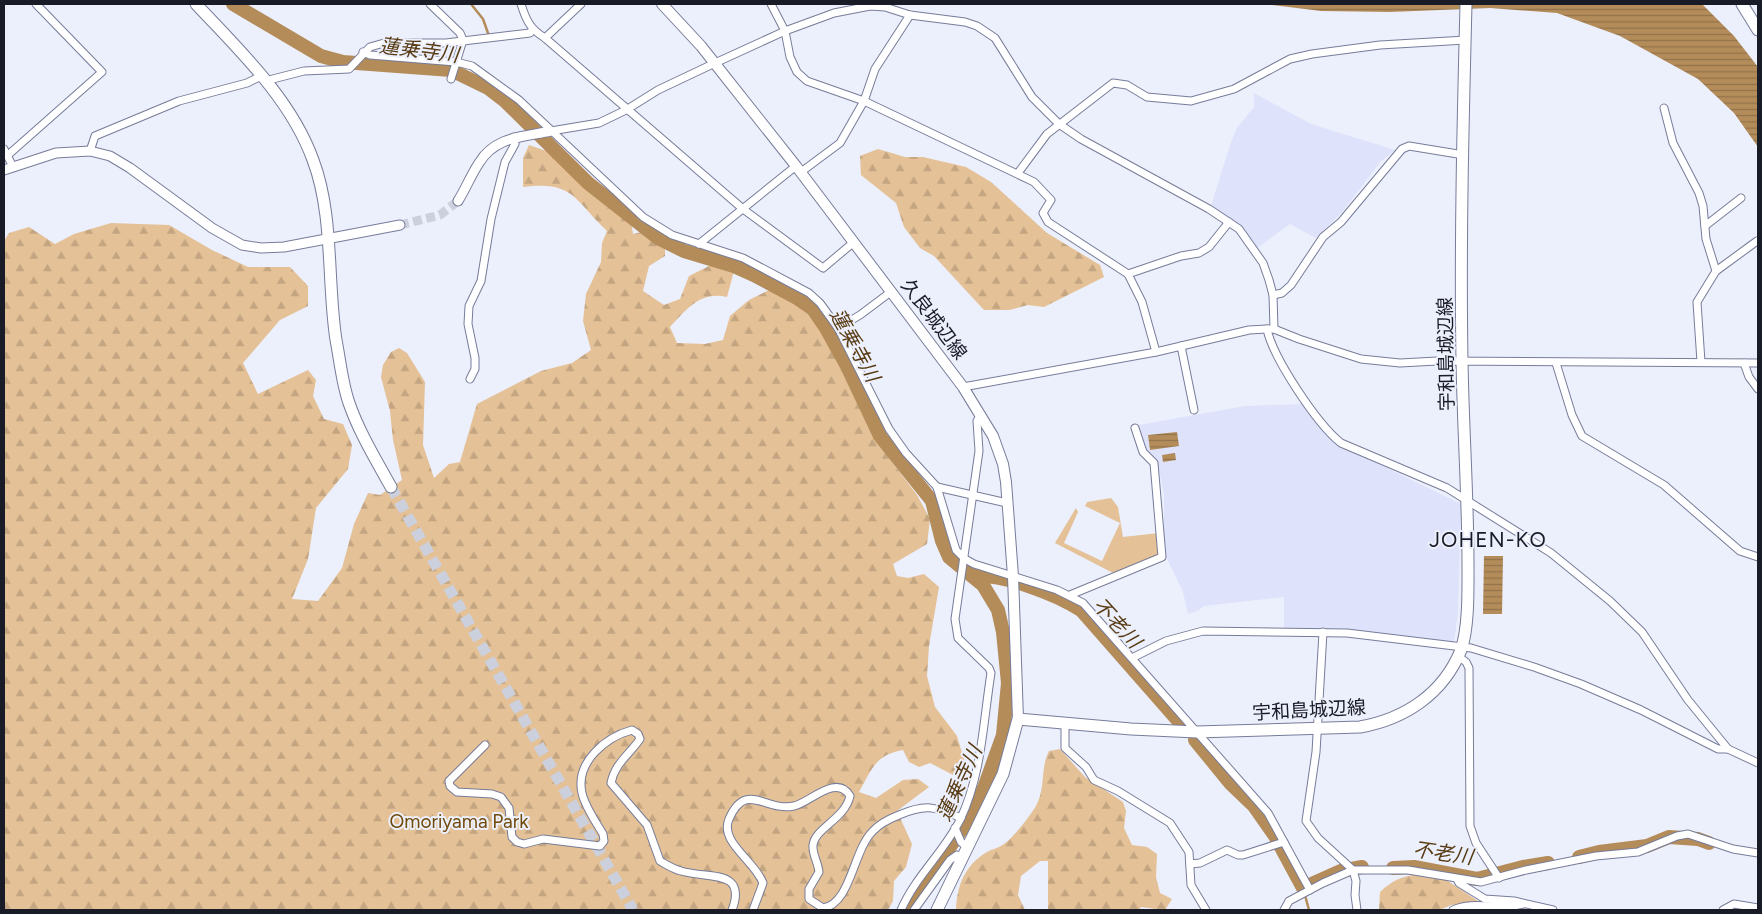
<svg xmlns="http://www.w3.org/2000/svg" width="1762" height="914" viewBox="0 0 1762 914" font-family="Figtree,'Noto Sans JP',sans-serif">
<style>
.built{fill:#dee2fa}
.green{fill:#e4c196}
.forest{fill:url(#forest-firs)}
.water{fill:url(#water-rules)}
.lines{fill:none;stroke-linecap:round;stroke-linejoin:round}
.stream{stroke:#b48c5a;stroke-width:2.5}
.river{stroke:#b48c5a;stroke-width:14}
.tertiary-tunnel{stroke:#cccfdc;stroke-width:9;stroke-dasharray:9 4.5;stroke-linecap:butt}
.trunk-tunnel{stroke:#cccfdc;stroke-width:11;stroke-dasharray:11 5.5;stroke-linecap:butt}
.minor-casing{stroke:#777c99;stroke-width:9}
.tertiary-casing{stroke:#777c99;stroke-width:11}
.secondary-casing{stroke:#777c99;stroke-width:12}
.primary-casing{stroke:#777c99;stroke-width:13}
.trunk-casing{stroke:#777c99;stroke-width:13}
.minor{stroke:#fff;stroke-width:7}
.tertiary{stroke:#fff;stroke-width:9}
.secondary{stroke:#fff;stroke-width:10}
.primary{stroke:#fff;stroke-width:11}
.trunk{stroke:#fff;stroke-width:11}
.labels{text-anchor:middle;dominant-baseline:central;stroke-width:4;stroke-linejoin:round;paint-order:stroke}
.street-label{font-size:19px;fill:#191b26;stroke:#eceffc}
.park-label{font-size:19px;fill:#714a0a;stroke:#eceffc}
.water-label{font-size:20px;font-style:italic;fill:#583b13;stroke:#eceffc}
.quarter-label{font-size:21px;letter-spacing:1px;fill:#191b26;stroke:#eceffc}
</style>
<defs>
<pattern id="forest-firs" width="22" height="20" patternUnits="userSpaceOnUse" patternTransform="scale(1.25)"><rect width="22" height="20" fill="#e4c196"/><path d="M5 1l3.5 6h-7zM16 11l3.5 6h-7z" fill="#c3a581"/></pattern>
<pattern id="water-rules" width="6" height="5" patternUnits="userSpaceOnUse" patternTransform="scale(1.25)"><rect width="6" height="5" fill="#b48c5a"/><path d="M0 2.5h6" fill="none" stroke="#92724a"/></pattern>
</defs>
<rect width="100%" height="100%" fill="#eceffc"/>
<g class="built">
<path d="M1254,93L1311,124L1395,150L1381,161L1343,211L1316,238L1290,224L1257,248L1229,218L1211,206L1231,142L1237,128L1254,107Z"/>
<path d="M1304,404L1325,435L1333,442L1461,504L1458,613L1454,642L1325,629H1284V597L1204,606L1199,610L1188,614L1183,592L1164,552V494L1157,461L1146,452L1139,425L1245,406Z"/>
</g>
<path class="green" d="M1111,498L1118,507L1123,537L1159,533L1160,556L1115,574L1055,543L1076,508L1078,512L1064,543L1102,561L1120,523L1085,506L1087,502Z"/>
<g class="forest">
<path d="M529,145L555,154L578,172L631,221L633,234L642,232L665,245V256L649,266L643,291L664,305L680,299L689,276L713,264L734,271L727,297C700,291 687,309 670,327L677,343L705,344L723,340L730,316L749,300L771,289L813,314L835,347L852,378L875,439L917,495L930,519L927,544L893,564L897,576L908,578L924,574L939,587L929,646L927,676L935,707L957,736L966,766L955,776L930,763L919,767L909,762L903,750C875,755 872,769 859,792L876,798L903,780L918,779L929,787L897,811L912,844L906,867L894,881L893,901L888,910H4V241L9,233L29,227L55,244L74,234L111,223L169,225L212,250L248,267H290L308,286V306L280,320L243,363L258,394L308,370L316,380L313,396L324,419L343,424L352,445L348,469L316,508L308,559L292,599L318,601L342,568L354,524L368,493L380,495L402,480L393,440L390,411L381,377L383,365L391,352L399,348L407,353L425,382L423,445L434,478L449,464L460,462L477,404L541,371L572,363L591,350L583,321L586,294L601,262L602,243L607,231C573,199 574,181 523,187V158Z"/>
<path d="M878,149L905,157H923L966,167L991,182L1047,233L1100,265L1104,277L1044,307L1028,305L1009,310H984L934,256L920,248L904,227L896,203L861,175L860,156Z"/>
<path d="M1060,749L1085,777L1123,802L1126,811L1124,828L1132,845L1147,847L1157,854L1156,877L1160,893L1172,899L1165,910L1141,907L1139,910H1048V861H1040L1021,876L1018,895L1025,910H956C957,885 965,865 987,852C992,849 999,848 1004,844C1013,838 1030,816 1036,806C1046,788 1040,768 1049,751Z"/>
<path d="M1420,874L1445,879L1481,903L1451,905L1440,910H1379L1380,892C1393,880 1402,876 1420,874Z"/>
</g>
<g class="water">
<path d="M1265,4H1702L1734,36L1758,67V147L1734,113L1698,79L1620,36L1557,13L1490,8L1390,12L1321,11Z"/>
<path d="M1177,432L1179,446L1150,450L1148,435Z"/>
<path d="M1175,453L1176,460L1163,462L1162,455Z"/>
<path d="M1484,556H1503L1502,614H1483Z"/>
</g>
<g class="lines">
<g class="stream">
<path d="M471,4L483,19L489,36"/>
<path d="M1303,888L1309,910"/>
</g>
<g class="river">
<path d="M233,4L321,56L343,62L451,70L488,88L505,101L588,183L658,238L684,251L734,266L754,275L797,298L813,309L826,328L847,366L880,436L932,501L942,541L949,557L983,585L998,610L1003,632L1008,683L1003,735L984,788L970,817L907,910"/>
<path d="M974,576C1004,574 1056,594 1081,610L1181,724"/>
<path d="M1195,740L1231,784L1254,806L1275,836L1303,888L1341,871L1362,867"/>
<path d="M1579,857L1599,852L1647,846L1669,837L1698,839L1709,843"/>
<path d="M1393,868L1414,867L1477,879L1523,867L1548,863"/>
</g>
<path class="tertiary-tunnel" d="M400,225L440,215L458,201"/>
<path class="trunk-tunnel" d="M391,487L633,910"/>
<g class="minor-casing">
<g id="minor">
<path d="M430,4L460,33L463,40L451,79"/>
<path d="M521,4C526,20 530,29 545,38L743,209L823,268L854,242"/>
<path d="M771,4L785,31L790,57L797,72L807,81L864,101L1034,182L1051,200L1043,213L1048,222L1128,274L1142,302L1156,352"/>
<path d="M545,38L581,4"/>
<path d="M363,52L370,55L456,62L472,66L519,100L643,217L672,235L743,258L809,293L820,303L838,328L889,429L906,453L937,487L956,550L965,559L974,564L1057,590L1083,603L1268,813L1310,890"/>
<path d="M265,81L304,71L349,69L370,47L384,43H446L530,33L532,30"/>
<path d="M1664,108L1673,143L1699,193L1703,206L1706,239L1716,271L1697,302L1701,362"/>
<path d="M551,131L599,123L626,110L658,90L715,63L785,31L834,13L870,6L885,7L910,15L965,22L977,26L995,38L1032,97L1059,124L1081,139L1209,209L1239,229L1263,263L1269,280L1273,295L1274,329"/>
<path d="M4,149L13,167"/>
<path d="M90,151L95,136L179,101L247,83L261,76"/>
<path d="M8,155L102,72L36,4"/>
<path d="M801,172L840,143L864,101L875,69L910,15"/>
<path d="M1018,173L1047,134L1113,83L1127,85L1147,97L1191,101L1234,89L1290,59L1312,54L1380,45L1466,40"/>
<path d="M1705,226L1741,198"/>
<path d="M699,244L796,166"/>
<path d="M1716,271L1757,241"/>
<path d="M1128,274L1181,256L1199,253L1209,247L1229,222"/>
<path d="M1273,295L1282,293L1291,285L1323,237L1341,222L1402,149L1409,146L1464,155"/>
<path d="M838,328L860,315L892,291"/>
<path d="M1267,329C1273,358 1317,424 1341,443L1447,488L1551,553L1610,601L1642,632L1688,700L1728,749L1758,763"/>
<path d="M1181,346L1194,410"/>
<path d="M1556,363L1572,415L1582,436L1664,485L1740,551L1758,557"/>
<path d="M1744,363L1749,377L1758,389"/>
<path d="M470,379L475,369V358L468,324L469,306L481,281L491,219L505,162L515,144L514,137"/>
<path d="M963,387L1156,352L1249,330L1267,329H1274L1299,339L1361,359L1400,363L1437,361L1758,363"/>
<path d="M937,487L1007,503"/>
<path d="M1070,595L1162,557L1154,463L1143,452L1135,428"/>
<path d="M1323,632L1316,752L1306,821L1318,838L1353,870L1356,881L1355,895L1357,910"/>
<path d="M1458,656L1466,662L1469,668L1470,826L1476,843L1499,878"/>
<path d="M1132,658L1166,641L1203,631L1347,633L1471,648L1534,667L1581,684L1641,710L1718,749H1728"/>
<path d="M1065,722V748L1086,767L1094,780L1118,791L1170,823L1189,852L1191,885L1206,910"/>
<path d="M485,745L449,781L450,786L457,792L492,794L501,797L509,808L512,837L517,842L524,844L543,839L600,846L604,841L603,834C596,822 585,807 582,793C575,762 606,737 632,730L638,734L640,739C629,755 615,763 611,783L647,825L660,861C667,865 673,869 681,871C706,879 748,868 732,910"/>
<path d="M955,828L961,842L968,848"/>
<path d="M1190,864L1200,863L1227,850L1238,855H1243L1284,842"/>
<path d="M1457,879L1459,883L1485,899L1514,901L1553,910"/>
<path d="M753,910L763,883C755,861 719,842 729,819C746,780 765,812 794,806C809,803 837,773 850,796C845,819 815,828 813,845C812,854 818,862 819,872L809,889V899L823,908C851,904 853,850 873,831C880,823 889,819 899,815C925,804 935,806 961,818"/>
<path d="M901,910C915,877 944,852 960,820C982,774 983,723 991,673L989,668L958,638L955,619L979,451L977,421L981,414"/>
<path d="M914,910L950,860L957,855L963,857"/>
<path d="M1284,910L1289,901L1323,883L1353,870H1408L1481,882L1526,870L1596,856L1638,852L1677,836L1688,834L1733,849L1758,853"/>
<path d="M1453,910C1474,900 1501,911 1524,904"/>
<path d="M1723,910L1734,904L1758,908"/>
</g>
</g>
<g class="tertiary-casing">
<g id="tertiary">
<path d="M4,170L56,153L90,151L110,156L130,168L212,228L242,245L261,248L284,247L400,225"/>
<path d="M458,201C466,188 471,175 479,163C495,136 524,137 551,131"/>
</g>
</g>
<g class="secondary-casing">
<path id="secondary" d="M662,4L701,46L796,166L963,387L993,436L1003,464L1006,482L1013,576L1018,719"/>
</g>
<g class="primary-casing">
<g id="primary">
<path d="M1742,4L1758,30"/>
<path d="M937,910L1003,774L1018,719L1131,729L1197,732L1360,727C1405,719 1443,694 1461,650C1469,627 1468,588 1468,564C1468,496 1463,428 1462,360C1460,242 1463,122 1466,4"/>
</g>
</g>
<g class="trunk-casing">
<path id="trunk" d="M196,4C240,51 291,99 313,160C334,215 327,282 336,340C340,360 342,383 349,403C359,432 376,460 391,487"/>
</g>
<use href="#minor" class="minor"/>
<use href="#tertiary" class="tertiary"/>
<use href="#secondary" class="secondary"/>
<use href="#primary" class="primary"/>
<use href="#trunk" class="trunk"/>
</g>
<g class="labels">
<g class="street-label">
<text transform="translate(934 319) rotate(53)">久良城辺線</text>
<text transform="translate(1446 354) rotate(-91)">宇和島城辺線</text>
<text transform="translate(1309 710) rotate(-3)">宇和島城辺線</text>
</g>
<g class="park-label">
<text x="459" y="821">Omoriyama Park</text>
</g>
<g class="water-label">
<text transform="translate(419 50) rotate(7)">蓮乗寺川</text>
<text transform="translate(855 345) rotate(61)">蓮乗寺川</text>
<text transform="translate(1117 623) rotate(47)">不老川</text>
<text transform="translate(959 783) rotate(-65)">蓮乗寺川</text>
<text transform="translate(1443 853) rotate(8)">不老川</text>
</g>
<g class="quarter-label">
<text x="1488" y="539">JOHEN-KO</text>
</g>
</g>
<rect width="1762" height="914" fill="none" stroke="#191b26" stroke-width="10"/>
</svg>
